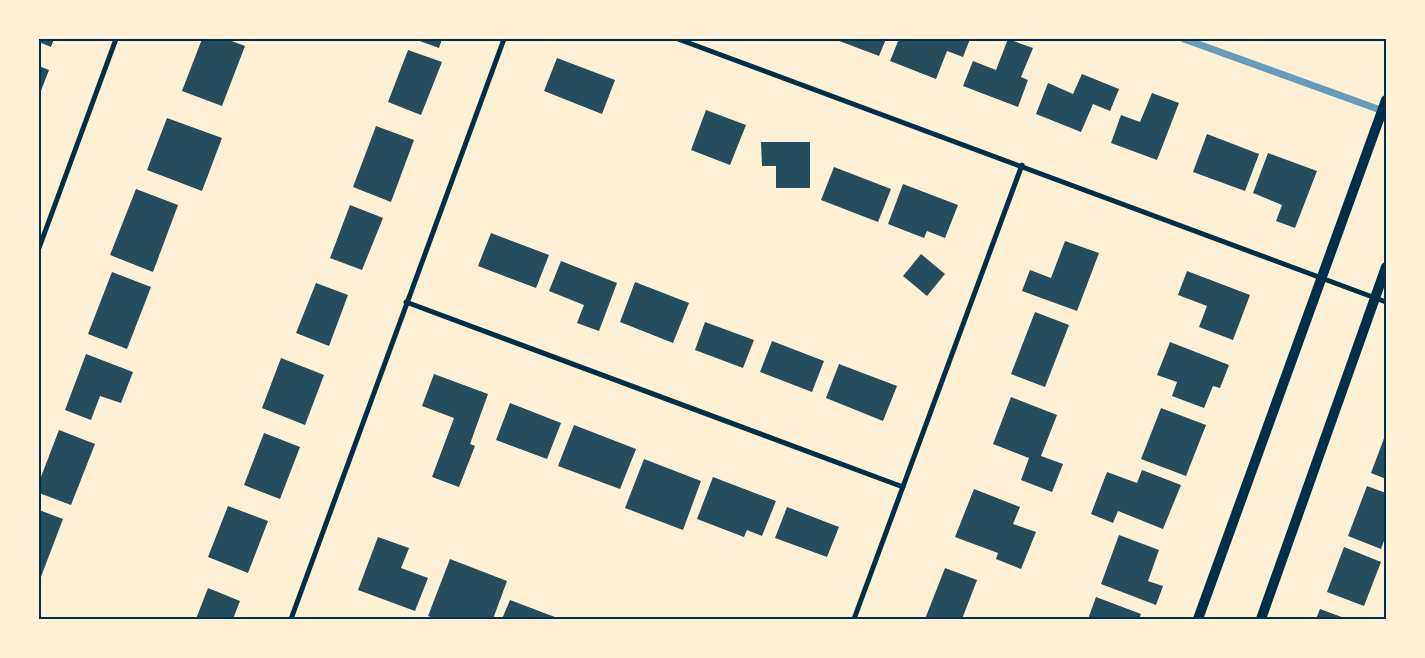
<svg xmlns="http://www.w3.org/2000/svg" width="1425" height="658" viewBox="0 0 1425 658" font-family="Rubik,sans-serif">
<style>
.lines{fill:none;stroke-linecap:round;stroke-linejoin:round}
.stream{stroke:#669bbc;stroke-width:7}
.building{fill:#264d5e}
.minor{stroke:#003049;stroke-width:5}
.secondary{stroke:#003049;stroke-width:10}
.neatline{fill:none;stroke:#003049;stroke-width:2}
</style>
<rect width="100%" height="100%" fill="#fdf0d5"/>
<g class="lines">
<path class="stream" d="M1184,39L1386,112"/>
</g>
<g class="building">
<path d="M39,39H54L51,47L39,42Z"/>
<path d="M202,39H226L245,46L222,106L182,91Z"/>
<path d="M414,39H442L439,48Z"/>
<path d="M834,39H886L879,56Z"/>
<path d="M899,39L929,41L930,39H970L963,57L947,51L936,79L890,61Z"/>
<path d="M1008,39L1033,48L1021,77L1028,80L1018,107L963,86L973,61L996,70Z"/>
<path d="M408,50L442,62L421,115L388,102Z"/>
<path d="M557,58L615,80L602,114L544,91Z"/>
<path d="M39,66L49,70L39,96Z"/>
<path d="M1082,74L1119,89L1110,111L1093,104L1081,132L1036,114L1048,83L1073,94Z"/>
<path d="M1152,93L1179,103L1157,160L1111,143L1121,115L1140,122Z"/>
<path d="M706,110L746,125L730,165L691,150Z"/>
<path d="M167,118L222,138L202,191L147,170Z"/>
<path d="M376,126L414,140L391,202L353,187Z"/>
<path d="M1207,134L1259,154L1245,191L1193,172Z"/>
<path d="M761,142H810V188H776V166H762Z"/>
<path d="M1268,153L1317,171L1295,228L1276,221L1282,205L1253,193Z"/>
<path d="M834,167L891,189L878,222L821,200Z"/>
<path d="M903,184L958,205L945,238L927,231L924,238L888,224Z"/>
<path d="M136,189L178,205L153,272L110,255Z"/>
<path d="M350,205L383,218L362,270L330,258Z"/>
<path d="M491,233L549,255L536,288L478,266Z"/>
<path d="M1065,241L1099,253L1077,311L1022,291L1030,270L1051,278Z"/>
<path d="M921,254L945,274L927,296L903,276Z"/>
<path d="M561,261L617,283L599,331L577,323L584,305L549,291Z"/>
<path d="M1187,271L1250,295L1233,340L1199,327L1207,306L1178,295Z"/>
<path d="M112,272L151,287L127,349L88,334Z"/>
<path d="M635,282L689,303L673,343L620,322Z"/>
<path d="M316,283L348,295L329,346L296,333Z"/>
<path d="M1035,312L1069,325L1045,387L1011,374Z"/>
<path d="M705,322L754,340L743,368L695,350Z"/>
<path d="M772,341L824,361L812,392L760,372Z"/>
<path d="M1170,342L1229,365L1220,388L1213,386L1204,408L1172,396L1177,382L1157,375Z"/>
<path d="M86,354L133,372L121,403L100,396L91,420L65,410Z"/>
<path d="M281,358L324,375L305,425L262,408Z"/>
<path d="M839,364L897,386L883,421L826,398Z"/>
<path d="M434,374L488,394L470,444L475,446L459,487L432,477L454,418L422,406Z"/>
<path d="M1011,397L1057,415L1041,456L1063,464L1052,492L1021,480L1029,458L993,444Z"/>
<path d="M510,403L561,423L547,459L496,440Z"/>
<path d="M1161,408L1206,425L1186,476L1141,459Z"/>
<path d="M574,425L636,449L620,489L558,466Z"/>
<path d="M59,430L95,444L71,505L39,493V482Z"/>
<path d="M264,433L300,447L280,499L244,485Z"/>
<path d="M1386,433V479L1371,473Z"/>
<path d="M644,459L701,481L683,530L625,508Z"/>
<path d="M1142,470L1181,485L1163,529L1118,511L1113,523L1091,514L1107,472L1137,483Z"/>
<path d="M713,477L776,501L762,536L747,530L744,537L697,519Z"/>
<path d="M1367,486L1386,493V535L1381,549L1348,536Z"/>
<path d="M974,489L1020,507L1013,524L1036,532L1021,569L996,559L998,553L955,537Z"/>
<path d="M228,506L268,521L248,573L208,557Z"/>
<path d="M787,507L839,527L827,557L775,538Z"/>
<path d="M39,510L63,519L39,582Z"/>
<path d="M1119,535L1159,550L1148,581L1163,586L1156,605L1101,584Z"/>
<path d="M378,537L409,548L401,568L428,578L415,611L358,590Z"/>
<path d="M1344,547L1381,562L1364,606L1327,592Z"/>
<path d="M450,559L507,581L493,619H437L428,616Z"/>
<path d="M945,568L977,580L962,619H925Z"/>
<path d="M208,588L240,601L233,619H196Z"/>
<path d="M1096,597L1141,614L1139,619H1088Z"/>
<path d="M510,600L560,619H502Z"/>
<path d="M1320,609L1347,619H1316Z"/>
</g>
<g class="lines">
<g class="minor">
<path d="M678,39L1386,302"/>
<path d="M39,248L116,39"/>
<path d="M406,302L903,487"/>
<path d="M291,619L504,39"/>
<path d="M854,619L1022,165"/>
</g>
<g class="secondary">
<path d="M1198,619L1386,100"/>
<path d="M1261,619L1386,267"/>
</g>
</g>
<rect width="1425" height="658" fill="none" stroke="#fdf0d5" stroke-width="80"/>
<rect x="40" y="40" width="1345" height="578" class="neatline"/>
</svg>
